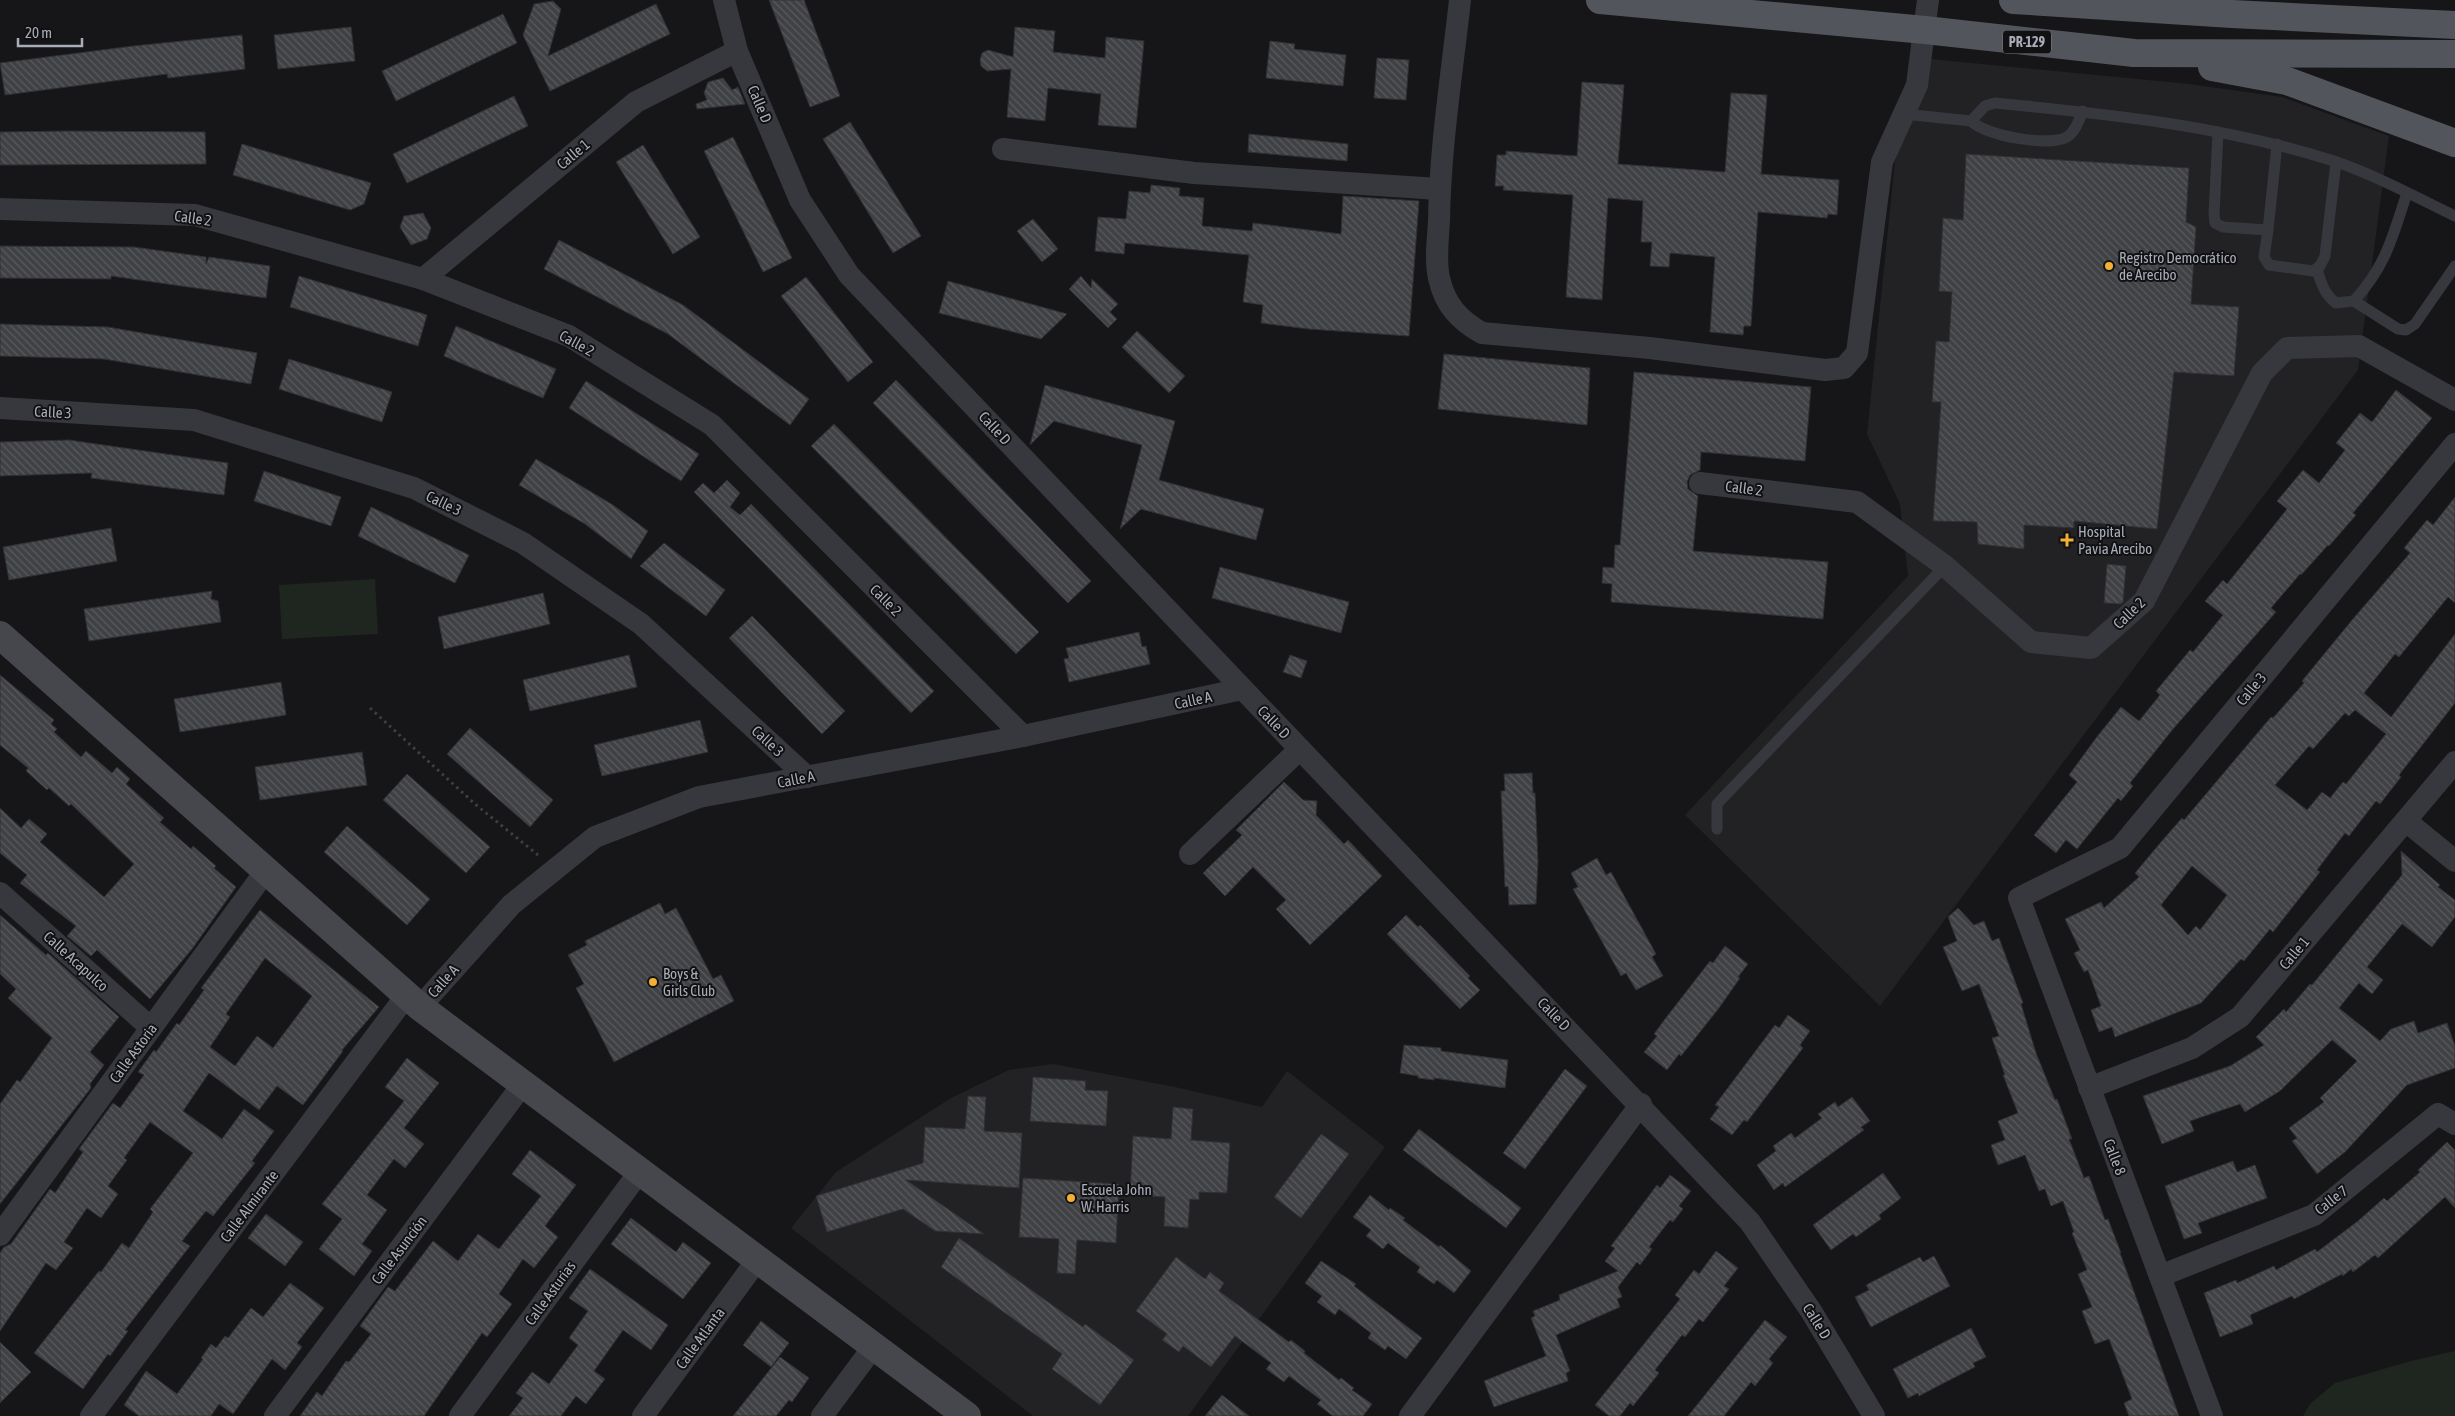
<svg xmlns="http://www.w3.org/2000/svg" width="2455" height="1416" viewBox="0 0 2455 1416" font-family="'Asap Condensed',sans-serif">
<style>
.built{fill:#222225}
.green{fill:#1e261f}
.building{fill:url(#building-back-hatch);stroke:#303034;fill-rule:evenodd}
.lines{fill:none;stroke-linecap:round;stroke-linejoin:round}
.path{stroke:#3d3f44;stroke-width:3;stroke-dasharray:2.5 4;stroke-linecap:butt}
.lane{stroke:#37383d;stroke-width:11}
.street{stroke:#37383d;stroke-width:22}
.secondary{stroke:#45474d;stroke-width:28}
.primary{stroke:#53555c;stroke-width:28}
.poi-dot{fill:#f2b134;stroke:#111113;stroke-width:2}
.labels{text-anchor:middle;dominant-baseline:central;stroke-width:4;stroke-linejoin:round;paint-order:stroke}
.shield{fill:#111113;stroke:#7b7e86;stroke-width:1}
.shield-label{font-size:14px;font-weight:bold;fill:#a8adb8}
.street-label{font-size:15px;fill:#a8adb8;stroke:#111113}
.poi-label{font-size:15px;fill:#a8adb8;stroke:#111113;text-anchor:start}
</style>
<defs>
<pattern id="building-back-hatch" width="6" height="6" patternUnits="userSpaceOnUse" patternTransform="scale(1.25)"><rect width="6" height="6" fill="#404145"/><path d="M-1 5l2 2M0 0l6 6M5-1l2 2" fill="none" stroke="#595a5e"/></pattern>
</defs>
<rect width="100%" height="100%" fill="#161618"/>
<g class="built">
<path d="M1930,59L2189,84L2282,97L2389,136L2358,370L1880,1006L1685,815L1908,576L1900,504L1867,434L1895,161Z"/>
<path d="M1053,1064L1175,1087L1262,1107L1287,1071L1385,1147L1188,1416H1033L791,1228L836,1172L951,1098L1009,1070Z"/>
</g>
<g class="green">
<path d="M375,579L378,634L282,639L279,585Z"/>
<path d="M2455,1351V1416H2303L2310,1404L2335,1383L2411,1361Z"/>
</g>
<g class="building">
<path d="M769,0H804L840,96L810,107Z"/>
<path d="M553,1L561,9L548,56L656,4L670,34L550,91L523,35L534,4Z"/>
<path d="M503,14L517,43L396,101L382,71Z"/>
<path d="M351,27L355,61L278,69L274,35Z"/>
<path d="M1015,27L1055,31L1053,52L1105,58L1106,37L1144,41L1136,128L1098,125L1101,94L1048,88L1045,121L1007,117L1011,69L987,71L981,66L980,60L982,53L988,50L1013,57Z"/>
<path d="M242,35L245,69L168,78L167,74L5,95L0,63L133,46Z"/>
<path d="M1270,41L1295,44L1294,49L1346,55L1343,86L1266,78Z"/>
<path d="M1377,58L1409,60L1406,100L1374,98Z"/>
<path d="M723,78L732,90L738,87L745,104L697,109L696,104L707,100L704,93L708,82Z"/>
<path d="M1582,82L1624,85L1618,164L1725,172L1731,93L1767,95L1761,174L1839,180L1837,215L1828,214L1827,218L1758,212L1751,326H1744L1743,335L1710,332L1715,257L1670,253L1669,267L1650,266L1652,242H1641L1643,201L1608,198L1602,300L1566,297L1573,195L1503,190L1504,186H1495L1497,155H1506V151L1577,156Z"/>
<path d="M514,96L528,126L407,183L393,154Z"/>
<path d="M850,122L921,236L893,253L823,139Z"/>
<path d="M69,131L205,132L206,164L0,165V132Z"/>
<path d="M1249,134L1348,144L1347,161L1248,152Z"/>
<path d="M733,137L792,258L763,272L704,151Z"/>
<path d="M242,144L371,183L364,204L350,210L233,175Z"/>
<path d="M643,145L700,237L673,254L616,162Z"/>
<path d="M1966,154L2189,168L2186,222L2196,227L2191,304L2239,307L2234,376L2174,372L2157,529L2074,521V528L2024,525V549L1978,544L1977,522L1933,521L1941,402H1932L1936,341L1949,342L1952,292L1939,291L1943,218L1963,220Z"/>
<path d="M1151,185L1180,188L1179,196L1204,198L1202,226L1252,231L1253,223L1341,234L1343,196L1419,201L1409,336L1309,329L1261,323L1263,305L1243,302L1249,255L1125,243L1124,254L1095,251L1098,217L1126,219L1129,191L1150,193Z"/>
<path d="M423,213L431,228L427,239L411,245L400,227L404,216Z"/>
<path d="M1033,219L1058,249L1042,262L1017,231Z"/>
<path d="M559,240L683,305L809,399L790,425L668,334L544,269Z"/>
<path d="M0,246L134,247L206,257V264L209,257L270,266L266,298L111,276V279L0,278Z"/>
<path d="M299,276L427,315L418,346L290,307Z"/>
<path d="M1081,276L1091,288L1092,279L1118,304L1110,312L1117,319L1108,328L1069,289Z"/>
<path d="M806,277L873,362L848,382L781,296Z"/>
<path d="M948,281L1067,314L1041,339L951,316L939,313Z"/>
<path d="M0,324L108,327L257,353L251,384L104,359L0,356Z"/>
<path d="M456,326L556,369L543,398L444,356Z"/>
<path d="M1137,331L1185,376L1169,393L1122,347Z"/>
<path d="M1444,354L1590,368L1587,425L1438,409Z"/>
<path d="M289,359L392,392L382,422L279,389Z"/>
<path d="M1634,372L1811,387L1805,461L1701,452L1700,470L1690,475L1687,482L1688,489L1698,496L1693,551L1828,562L1823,619L1611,602L1612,584L1602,583L1603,567L1614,568L1615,545H1620Z"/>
<path d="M896,380L1091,581L1068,603L873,403Z"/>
<path d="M586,381L699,454L681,481L569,408Z"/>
<path d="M1045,385L1175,421L1159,480L1264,509L1256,540L1141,509L1120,529L1142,445L1054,421L1030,445Z"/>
<path d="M2396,390L2432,418L2353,513L2356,515L2329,546L2328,545L2301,575L2300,574L2271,608L2276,612L2173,729L2130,783L2133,786L2121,801L2118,798L2077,849L2066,840L2056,853L2034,835L2077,782L2069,775L2096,738L2121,707L2139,721L2160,695L2156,691L2190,650L2193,652L2223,615L2205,601L2223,580L2227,584L2287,509L2277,501L2303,470L2319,483L2345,450L2336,443L2360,413L2372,422Z"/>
<path d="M834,424L1039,632L1016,654L811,446Z"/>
<path d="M69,440L228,463L224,495L91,478L92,473L0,476V442Z"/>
<path d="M536,459L613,505L648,531L631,559L585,524L519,485Z"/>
<path d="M264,471L341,497L331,526L254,501Z"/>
<path d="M727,480L740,493L730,507L740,515L751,504L934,691L911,713L694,492L703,483L714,493Z"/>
<path d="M2455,497V603L2448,597L2399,657L2395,654L2364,693L2391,717L2455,634V703L2399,775L2401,777L2380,804L2376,801L2349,836L2345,833L2317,870L2320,872L2273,932L2270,929L2244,961L2241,959L2201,1003L2115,1037L2112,1027L2099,1032L2091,1010L2101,1006L2088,970L2084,972L2074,953L2080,950L2065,919L2101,902L2104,908L2139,877L2135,873L2161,842L2182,818L2184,820L2271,717L2273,718L2304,683L2302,681L2352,620L2410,553L2404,548L2427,520L2433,525ZM2355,710L2386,734L2346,784L2343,782L2330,798L2322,792L2307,810L2275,785L2309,746L2313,749L2345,713L2349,716ZM2192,866L2227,895L2200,930L2196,926L2188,935L2161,905Z"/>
<path d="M371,507L469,555L455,583L358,536Z"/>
<path d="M111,528L117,561L9,580L3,547Z"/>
<path d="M664,543L725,590L706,616L640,566Z"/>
<path d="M2107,564L2126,566L2123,602L2121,604L2104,603Z"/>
<path d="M1220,567L1349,602L1341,633L1212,598Z"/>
<path d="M212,591L211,599L218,601L221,622L89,641L84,609Z"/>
<path d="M543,593L550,624L444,649L438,617Z"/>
<path d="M752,616L845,711L822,734L729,638Z"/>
<path d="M1139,632L1142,647L1146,646L1150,664L1069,682L1064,659L1069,658L1066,648Z"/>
<path d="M629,655L637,687L530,711L523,680Z"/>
<path d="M1290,655L1307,661L1301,678L1283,672Z"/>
<path d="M0,675L54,720L51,724L57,729L54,732L81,757L86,751L112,773L117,767L130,779L126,784L164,818L160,822L191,849L193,846L216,866L214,868L236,887L192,949L150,999L97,950L91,956L67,936L76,926L20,883L27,875L0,853V808L21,828L29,819L47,834L40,842L104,897L134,864L71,804L69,806L49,788L47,790L26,771L28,768L0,745Z"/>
<path d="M281,682L286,715L180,732L174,699Z"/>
<path d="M700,720L708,752L602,776L594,745Z"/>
<path d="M470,728L553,800L530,827L447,754Z"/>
<path d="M362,752L367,785L260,800L255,767Z"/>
<path d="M1532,773L1533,793H1535L1538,861L1536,904L1509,905L1508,886L1505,887L1501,791H1505L1504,774Z"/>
<path d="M407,774L490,847L466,873L383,800Z"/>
<path d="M1284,782L1303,800L1317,801L1316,815L1344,844L1348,840L1382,876L1310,945L1276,909L1286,900L1253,867L1225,896L1203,873L1242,835L1236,830Z"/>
<path d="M347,826L430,899L407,925L324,852Z"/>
<path d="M2401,851L2440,885L2438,887L2455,900V917L2432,947L2402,924L2367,967L2383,980L2372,994L2359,983L2339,1008L2380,1041L2391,1029L2414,1021L2418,1033L2447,1023L2455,1046V1068L2407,1085L2345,1152L2317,1174L2292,1141L2297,1138L2289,1128L2324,1102L2320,1098L2357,1061L2332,1040L2280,1091L2245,1112L2240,1104L2190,1121L2194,1131L2162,1144L2143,1096L2230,1066L2264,1045L2256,1037L2284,1009L2286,1012L2310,984L2312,985L2402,875Z"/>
<path d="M1597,858L1606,875L1611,872L1656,954L1652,957L1663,976L1636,990L1626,973L1621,976L1573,889L1578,887L1571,873Z"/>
<path d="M660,903L665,914L676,908L713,979L721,975L734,1001L614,1062L576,988L584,984L568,955L587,945L585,941Z"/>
<path d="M1958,908L1974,925L1984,921L1992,941L1999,938L2023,1003L2021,1004L2036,1053L2055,1100L2057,1099L2072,1139H2069L2084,1178L2089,1176L2105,1220L2108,1219L2121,1253H2120L2179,1416H2129L2124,1403L2132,1399L2109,1339L2095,1344L2082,1311L2092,1307L2078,1274L2087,1270L2072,1233L2074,1232L2063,1201L2051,1206L2045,1189L2039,1191L2025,1155L1998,1165L1991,1145L2005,1140L1998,1121L2018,1113L2003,1075H2005L1992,1038L1999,1036L1979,984L1962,991L1943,947L1957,941L1948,917Z"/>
<path d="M260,910L379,1007L342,1050L343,1051L303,1105L277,1086L259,1110L209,1073L183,1111L222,1139L244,1109L274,1131L252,1161L255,1163L213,1216L206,1211L182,1241L190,1246L125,1330L128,1331L110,1356L108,1354L83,1389L34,1353L99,1271L101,1272L122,1243L129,1248L153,1212L150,1209L193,1153L150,1122L124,1158L127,1160L108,1186L118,1194L101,1218L87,1208L64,1242L73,1248L56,1270L46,1263L0,1331V1253L4,1247L11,1244L50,1189L55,1193L83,1152L79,1149L113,1103L120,1108L144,1075L138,1072L154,1050L156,1052L177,1023L179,1025L204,990L201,988ZM265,958L312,996L273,1048L257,1036L235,1066L210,1047L230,1017L226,1014Z"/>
<path d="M0,915L46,955L48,953L119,1017L90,1052L104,1065L90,1084L91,1088L0,1204V1104L17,1080L20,1082L52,1038L8,998L16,989L0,974Z"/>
<path d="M1406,915L1418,927L1420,925L1470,976L1468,978L1480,990L1460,1009L1387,934Z"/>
<path d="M1725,946L1748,964L1738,977L1740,978L1719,1008L1681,1056L1679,1054L1667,1070L1644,1052L1657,1036L1654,1034L1665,1019L1710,961L1713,963Z"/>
<path d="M1788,1015L1810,1031L1800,1045L1803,1048L1747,1122L1744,1120L1732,1135L1710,1119L1719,1107L1715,1105L1775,1025L1779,1028Z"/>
<path d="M1404,1045L1441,1048V1051L1508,1060L1505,1088L1434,1078V1080L1418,1078V1076L1400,1073Z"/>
<path d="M407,1058L439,1083L404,1128L424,1144L405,1168L394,1159L367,1195L387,1210L362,1244L372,1251L354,1276L319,1249L342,1219L322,1204L404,1101L385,1087Z"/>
<path d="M1565,1069L1587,1086L1525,1169L1503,1153Z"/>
<path d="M1033,1077L1086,1081L1085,1090L1108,1091L1106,1126L1030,1121Z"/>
<path d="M968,1096L986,1097L984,1131L1022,1133L1019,1188L906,1180L984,1234L935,1231L903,1209L827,1232L816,1196L923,1163L925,1127L965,1129Z"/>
<path d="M1852,1097L1870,1121L1861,1127L1864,1130L1785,1187L1783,1183L1774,1190L1757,1165L1776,1151L1773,1146L1791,1133L1795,1138L1822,1118L1818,1114L1835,1102L1838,1107Z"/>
<path d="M1173,1107L1193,1109L1191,1140L1230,1143L1227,1193L1199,1192V1200L1190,1199L1188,1228L1164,1226L1165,1197L1130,1195L1133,1136L1171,1139Z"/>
<path d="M1419,1129L1521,1208L1506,1228L1403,1150Z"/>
<path d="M1321,1134L1349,1154L1301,1218L1274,1197Z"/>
<path d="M2447,1142L2455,1150V1208L2445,1197L2378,1258L2375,1255L2353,1272L2351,1269L2343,1276L2342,1274L2294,1299L2292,1296L2250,1315L2253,1324L2220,1337L2204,1293L2236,1280L2237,1283L2274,1266L2276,1270L2315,1249L2317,1252L2358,1221L2384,1198L2387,1201L2420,1172L2418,1170Z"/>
<path d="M530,1150L576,1185L545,1226L558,1237L534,1268L523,1259L499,1294L512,1304L487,1337L482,1333L424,1416H300L317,1392L322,1396L346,1361L349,1362L371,1334L360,1326L388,1287L395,1291L433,1241L458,1261L478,1234L499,1249L541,1196L512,1174Z"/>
<path d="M2233,1161L2237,1172L2255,1165L2267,1198L2198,1223L2202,1233L2184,1239L2165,1186Z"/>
<path d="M1883,1173L1901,1198L1879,1215L1881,1219L1856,1237L1853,1234L1831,1250L1813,1225Z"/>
<path d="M1670,1175L1691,1191L1679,1206L1683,1209L1673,1222L1670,1220L1649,1247L1652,1249L1640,1265L1637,1262L1618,1287L1622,1297L1617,1299L1620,1307L1556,1335L1570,1371L1566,1373L1568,1381L1494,1407L1484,1381L1546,1356L1531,1318L1535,1316L1533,1311L1560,1300L1559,1295L1618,1271L1605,1261L1615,1248L1611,1246L1657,1185L1660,1188Z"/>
<path d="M1023,1178L1119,1184L1116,1243L1077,1240L1075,1274L1057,1273L1059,1239L1019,1237Z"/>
<path d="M1370,1195L1389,1210L1390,1208L1405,1218L1403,1220L1439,1247L1440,1245L1471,1271L1454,1293L1437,1280L1434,1284L1417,1272L1420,1267L1388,1243L1383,1249L1366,1236L1371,1230L1353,1217Z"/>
<path d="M266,1214L303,1242L285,1266L248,1238Z"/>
<path d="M631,1218L676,1252L683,1242L711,1263L683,1299L611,1244Z"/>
<path d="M959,1238L1083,1327L1085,1324L1134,1360L1100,1405L1052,1369L1062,1354L941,1267Z"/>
<path d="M1716,1251L1738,1268L1724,1286L1729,1289L1703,1322L1699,1319L1685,1337L1682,1335L1655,1370L1659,1373L1633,1406L1630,1403L1620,1416H1609L1595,1405L1680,1299L1675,1295L1694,1270L1699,1274Z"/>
<path d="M1934,1256L1950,1286L1871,1327L1855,1297L1869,1290L1866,1285L1920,1257L1923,1262Z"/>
<path d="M1176,1257L1205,1279L1210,1272L1224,1283L1219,1291L1289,1342L1291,1340L1305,1351L1304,1353L1339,1380L1341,1378L1354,1388L1352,1390L1372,1404L1363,1416H1333L1317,1404L1321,1400L1289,1376L1284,1382L1266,1369L1271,1363L1235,1336L1211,1367L1183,1346L1179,1352L1162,1340L1167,1334L1136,1311Z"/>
<path d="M1321,1261L1356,1284L1354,1286L1422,1338L1406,1359L1388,1346L1385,1350L1368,1338L1371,1333L1339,1309L1335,1315L1317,1302L1322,1296L1305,1283Z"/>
<path d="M590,1269L668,1325L651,1350L623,1330L594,1371L605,1379L586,1404L576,1396L561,1416H509L523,1398L516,1393L532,1372L549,1384L578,1345L569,1338L588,1311L569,1298Z"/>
<path d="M290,1283L324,1308L297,1343L302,1347L285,1370L272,1359L233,1414L219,1404L211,1416H139L124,1405L146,1371L177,1394L203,1359L201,1358L211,1344L216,1348L225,1336L228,1338L251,1308L263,1317Z"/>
<path d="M1765,1320L1787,1337L1769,1359L1773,1363L1755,1386L1751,1382L1724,1416H1688Z"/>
<path d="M761,1321L789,1343L771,1367L743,1345Z"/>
<path d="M1971,1328L1986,1357L1973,1363L1975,1367L1938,1386L1919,1396L1918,1393L1908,1398L1893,1369Z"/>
<path d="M0,1342L31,1372L0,1403Z"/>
<path d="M780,1357L809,1378L792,1402L789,1400L776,1416H733Z"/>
<path d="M1222,1395L1249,1416H1205Z"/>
</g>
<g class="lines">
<path class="path" d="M370,708L475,804L538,855"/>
<g class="lane">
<path d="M1904,114L1971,121L1985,106L1995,103C2109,114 2224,126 2334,161C2375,175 2416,197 2455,216"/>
<path d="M1971,121C1986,136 2049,147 2067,137C2076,131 2079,120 2083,111"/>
<path d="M2218,132L2214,214L2215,223L2223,227L2268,230L2277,144"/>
<path d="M2268,230L2264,257L2269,265L2313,271L2320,266L2325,256L2336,162"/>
<path d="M2317,269C2321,283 2324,294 2336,303L2354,301C2387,264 2392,238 2407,193"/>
<path d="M2354,301L2398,329L2406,330L2415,324L2455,266"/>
<path d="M1717,829V804L1945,566"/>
</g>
<g class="street">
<path d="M724,0L737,51L800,200L849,275L1750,1222L1811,1311L1874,1416"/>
<path d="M1460,0C1452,73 1440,147 1439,221C1438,239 1435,260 1439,278C1445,305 1459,320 1482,333L1650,348L1825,370L1844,368L1857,353L1882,162L1917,85L1928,0"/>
<path d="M1003,149L1194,173L1439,189"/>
<path d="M0,209L195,215L423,279L569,336L712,425L1023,736"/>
<path d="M423,279L636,102L737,51"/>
<path d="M0,408L194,420L414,488L523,543L641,624L807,777"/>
<path d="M1700,483L1857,502L1945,566L2031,642L2091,648L2144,601L2262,373L2287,348L2359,346L2455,400"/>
<path d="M2406,821L2455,861"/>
<path d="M1190,854L1300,749"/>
<path d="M0,893L151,1028"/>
<path d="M420,1007L511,905L595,837L699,797L1023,736L1242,689"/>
<path d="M2089,1088L2192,1048L2240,1017L2455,762"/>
<path d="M0,1235L265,872"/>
<path d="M2160,1276L2314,1215L2438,1114L2455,1124"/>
<path d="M91,1416L406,996"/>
<path d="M275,1416L523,1084"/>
<path d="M460,1416L640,1171"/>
<path d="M643,1416L758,1259"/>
<path d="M822,1416L874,1346"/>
<path d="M1410,1416L1641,1104"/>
<path d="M2212,1416L2019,898L2120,848L2455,444"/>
</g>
<path class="secondary" d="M0,635L420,1007L967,1416"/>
<g class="primary">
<path d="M1600,0L1925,30L2134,53L2455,54"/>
<path d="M2013,0L2232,14L2455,25"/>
<path d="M2212,67L2287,81L2455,143"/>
</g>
</g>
<g class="poi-dot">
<circle cx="2109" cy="266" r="5"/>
<path d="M2064.5 532.5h5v5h5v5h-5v5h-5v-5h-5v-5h5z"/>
<circle cx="653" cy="982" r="5"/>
<circle cx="1071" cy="1198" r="5"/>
</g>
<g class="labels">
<rect class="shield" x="2003" y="30.5" width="48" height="23" rx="4"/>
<g class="shield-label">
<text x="2027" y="42">PR-129</text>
</g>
<g class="street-label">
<text transform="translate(760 104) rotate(67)">Calle D</text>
<text transform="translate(573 154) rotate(-40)">Calle 1</text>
<text transform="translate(193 218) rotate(8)">Calle 2</text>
<text transform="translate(577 343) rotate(29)">Calle 2</text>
<text transform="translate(53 412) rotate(3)">Calle 3</text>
<text transform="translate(995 428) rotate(47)">Calle D</text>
<text transform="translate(1744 488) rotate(7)">Calle 2</text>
<text transform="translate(444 503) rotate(26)">Calle 3</text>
<text transform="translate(886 600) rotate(45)">Calle 2</text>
<text transform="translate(2129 613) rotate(-44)">Calle 2</text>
<text transform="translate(2251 689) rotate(-50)">Calle 3</text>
<text transform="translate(1193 700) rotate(-12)">Calle A</text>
<text transform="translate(1274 722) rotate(46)">Calle D</text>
<text transform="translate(768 741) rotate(43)">Calle 3</text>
<text transform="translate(796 779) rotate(-11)">Calle A</text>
<text transform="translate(2294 953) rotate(-50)">Calle 1</text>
<text transform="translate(76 961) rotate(42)">Calle Acapulco</text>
<text transform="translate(443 981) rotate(-48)">Calle A</text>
<text transform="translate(1554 1014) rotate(46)">Calle D</text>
<text transform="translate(133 1053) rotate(-54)">Calle Astoria</text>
<text transform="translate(2115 1157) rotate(69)">Calle 8</text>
<text transform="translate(2331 1200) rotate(-38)">Calle 7</text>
<text transform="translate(249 1206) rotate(-53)">Calle Almirante</text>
<text transform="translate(399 1250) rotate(-53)">Calle Asunción</text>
<text transform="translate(550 1293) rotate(-54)">Calle Asturias</text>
<text transform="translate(1817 1321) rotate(58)">Calle D</text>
<text transform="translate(700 1338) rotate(-54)">Calle Atlanta</text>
</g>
<g class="poi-label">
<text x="2119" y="257">Registro Democrático<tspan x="2119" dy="17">de Arecibo</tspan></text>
<text x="2078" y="531">Hospital<tspan x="2078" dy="17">Pavia Arecibo</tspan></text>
<text x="663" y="973">Boys &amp;<tspan x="663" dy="17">Girls Club</tspan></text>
<text x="1081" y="1189">Escuela John<tspan x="1081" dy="17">W. Harris</tspan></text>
</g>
</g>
<path d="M18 38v8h64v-8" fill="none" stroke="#a8adb8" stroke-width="2.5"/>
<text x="25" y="38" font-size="15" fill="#a8adb8" stroke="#111113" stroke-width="4" paint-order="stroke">20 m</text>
</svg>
